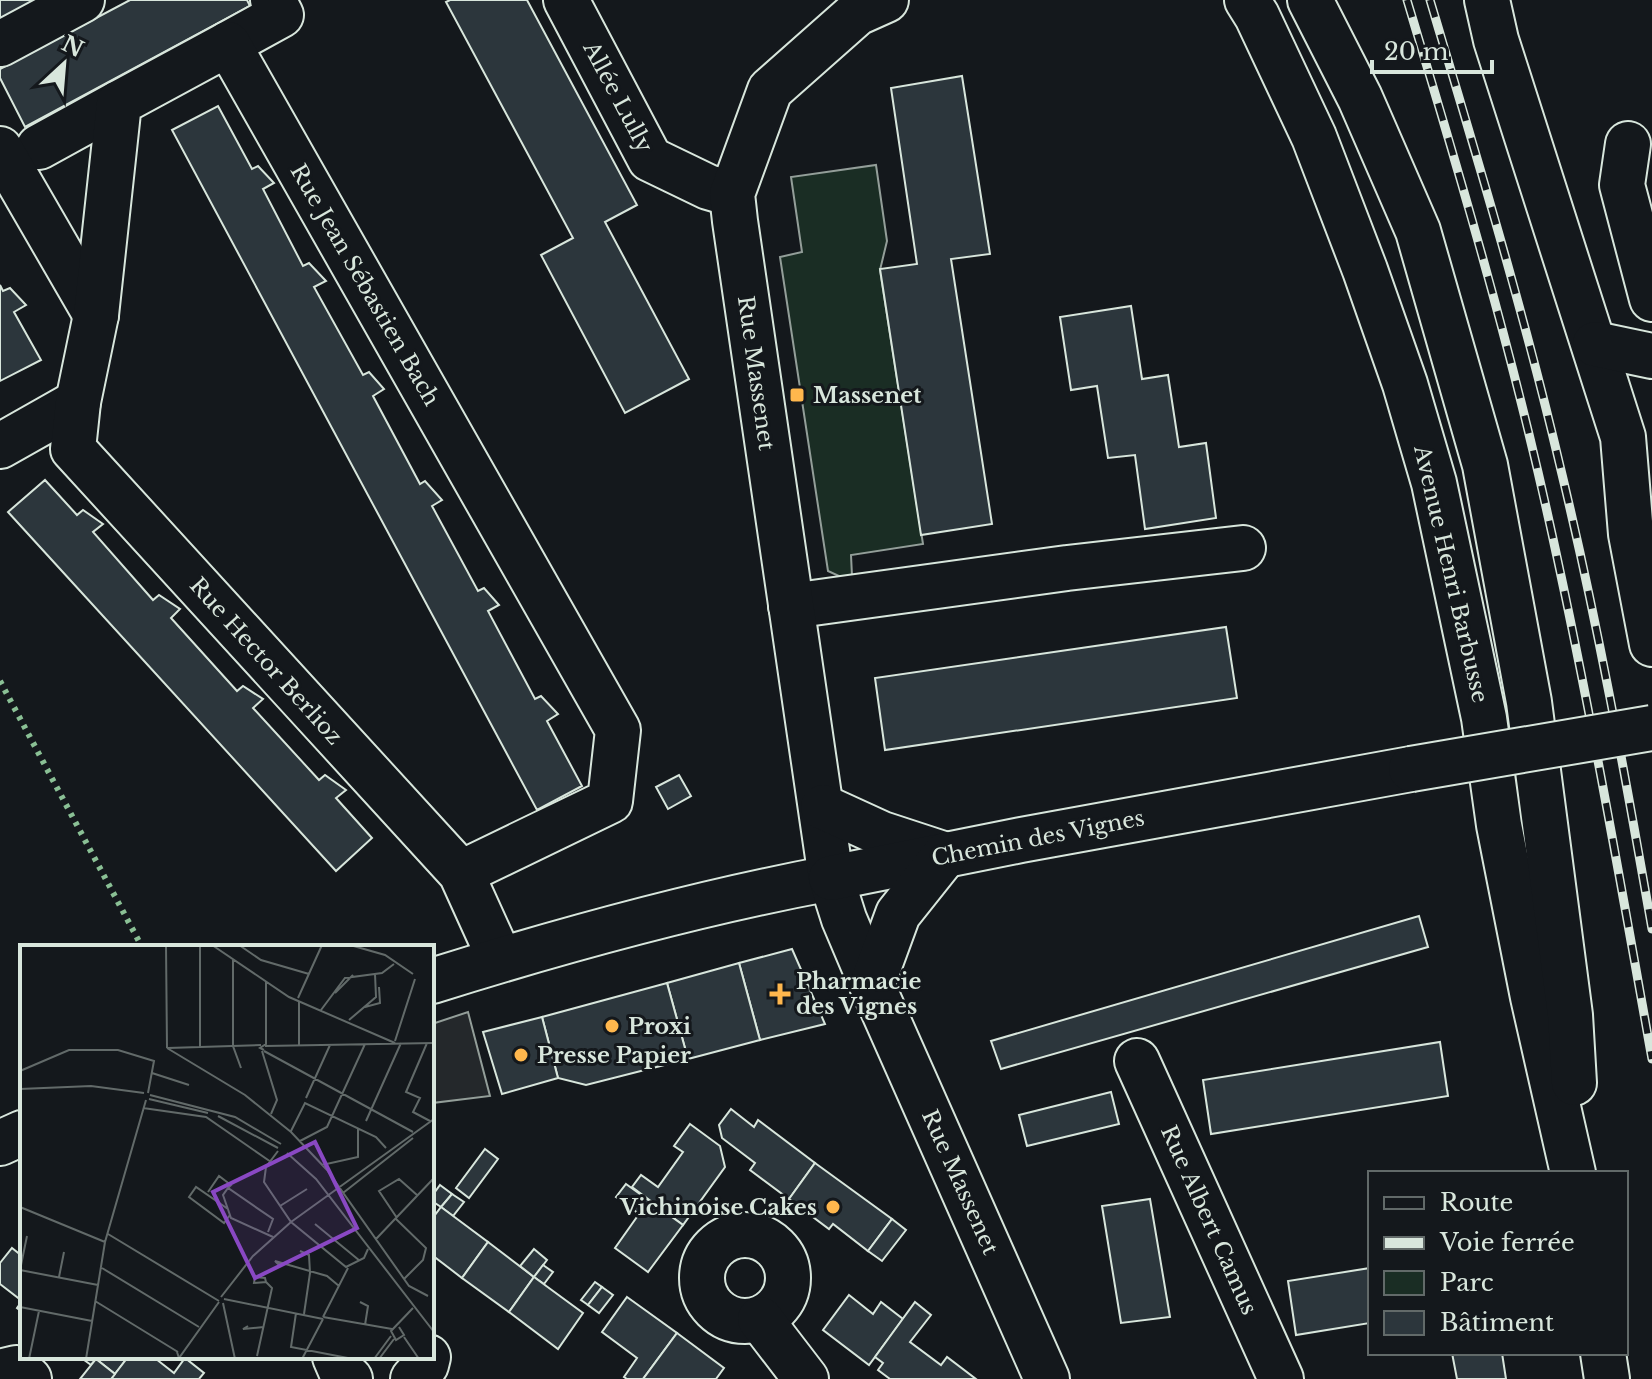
<svg xmlns="http://www.w3.org/2000/svg" width="1652" height="1379" viewBox="0 0 1652 1379" font-family="'Libre Baskerville',serif">
<style>
.green{fill:#1a2d24;stroke:#939e99;stroke-width:2}
.parking{fill:#24282b;stroke:#939e99;stroke-width:2}
.building{fill:#2c363c;stroke:#d8e6dc;stroke-width:2}
.lines{fill:none;stroke-linecap:round;stroke-linejoin:round}
.minor-casing{stroke:#d8e6dc;stroke-width:48}
.major-casing{stroke:#d8e6dc;stroke-width:48}
.minor{stroke:#14181c;stroke-width:44}
.major{stroke:#14181c;stroke-width:44}
.rail-casing{stroke:#d8e6dc;stroke-width:9}
.rail{stroke:#14181c;stroke-width:6;stroke-dasharray:18;stroke-linecap:butt}
.major-bridge-casing{stroke:#d8e6dc;stroke-width:48;stroke-linecap:butt}
.major-bridge{stroke:#14181c;stroke-width:44}
.hedge{stroke:#8ac095;stroke-width:6;stroke-dasharray:4 6;stroke-linecap:butt}
.poi-dot{fill:#ffb74d;stroke:#14181c;stroke-width:3}
.labels{text-anchor:middle;dominant-baseline:central;stroke-width:6;stroke-linejoin:round;paint-order:stroke}
.street-label{font-size:22px;fill:#d8e6dc;stroke:#14181c}
.poi-label{font-size:22px;font-weight:bold;fill:#d8e6dc;stroke:#14181c;text-anchor:start}
.inset-road{fill:none;stroke:#626a69;stroke-width:2}
.view{fill:#8948c3;fill-opacity:0.15;stroke:#8948c3;stroke-width:4}
.inset-edge{fill:none;stroke:#d8e6dc;stroke-width:4}
</style>
<rect width="100%" height="100%" fill="#14181c"/>
<path class="green" d="M876,165L887,241L880,270L923,544L851,555L852,576L841,577L828,571L780,257L802,252L791,177Z"/>
<path class="parking" d="M468,1012L490,1096L432,1103V1024Z"/>
<g class="building">
<path d="M0,0H39L0,21Z"/>
<path d="M130,0H247L250,6L25,127L0,78V69Z"/>
<path d="M450,0H527L637,205L605,222L689,379L625,413L541,255L573,238L446,2Z"/>
<path d="M962,76L990,254L951,259L992,524L921,535L880,269L917,264L891,88Z"/>
<path d="M218,106L252,169L258,166L274,183L263,189L303,266L309,263L326,281L314,287L363,375L369,372L384,389L373,396L420,484L425,481L442,500L432,506L478,591L484,588L499,605L488,611L535,699L541,696L558,714L547,721L582,786L537,810L172,130Z"/>
<path d="M0,285L3,291L10,288L26,305L14,312L41,360L0,381Z"/>
<path d="M1131,306L1142,379L1168,375L1179,447L1206,443L1216,518L1145,529L1135,455L1108,458L1097,386L1071,390L1060,317Z"/>
<path d="M45,480L77,515L83,510L103,524L93,532L153,600L159,595L180,609L171,618L237,691L243,686L263,699L253,708L319,780L325,775L346,790L336,798L372,838L336,871L8,512Z"/>
<path d="M1226,627L1237,698L885,750L875,678Z"/>
<path d="M679,775L691,796L668,809L656,787Z"/>
<path d="M1419,916L1428,947L1001,1069L991,1041Z"/>
<path d="M792,949L825,1024L760,1040L739,963Z"/>
<path d="M739,963L760,1040L688,1059L667,983Z"/>
<path d="M667,983L688,1059L586,1085L558,1078L542,1017Z"/>
<path d="M542,1017L558,1078L502,1094L483,1032Z"/>
<path d="M1440,1042L1448,1096L1211,1134L1203,1080Z"/>
<path d="M1111,1092L1119,1124L1027,1146L1019,1115Z"/>
<path d="M731,1109L754,1127L758,1120L815,1163L789,1199L750,1170L755,1163L722,1138L719,1125Z"/>
<path d="M690,1124L720,1146L725,1167L683,1225L632,1187L641,1175L658,1187L683,1152L674,1146Z"/>
<path d="M485,1149L498,1159L469,1198L456,1188Z"/>
<path d="M815,1163L892,1219L868,1251L833,1224L829,1229L789,1199Z"/>
<path d="M626,1184L683,1225L648,1272L615,1248L639,1214L616,1197Z"/>
<path d="M440,1185L452,1194L441,1207L432,1201V1196Z"/>
<path d="M452,1194L464,1202L453,1216L441,1207Z"/>
<path d="M1150,1199L1170,1317L1121,1323L1102,1206Z"/>
<path d="M441,1207L488,1242L462,1278L432,1255V1219Z"/>
<path d="M892,1219L906,1230L882,1261L868,1251Z"/>
<path d="M488,1242L534,1277L509,1312L462,1278Z"/>
<path d="M12,1248L22,1256V1312L17,1308L22,1301L0,1284V1263Z"/>
<path d="M534,1249L547,1260L534,1277L520,1266Z"/>
<path d="M543,1265L553,1272L544,1284L534,1277Z"/>
<path d="M1370,1268V1323L1296,1335L1288,1281Z"/>
<path d="M534,1277L583,1313L558,1349L509,1312Z"/>
<path d="M595,1282L602,1287L588,1305L581,1300Z"/>
<path d="M602,1287L613,1295L599,1313L588,1305Z"/>
<path d="M849,1295L873,1314L881,1302L903,1319L869,1365L823,1330Z"/>
<path d="M627,1297L677,1333L643,1379H627L624,1377L637,1358L602,1332Z"/>
<path d="M915,1302L931,1315L910,1342L941,1365L947,1357L976,1379H890L878,1370L883,1363L875,1357Z"/>
<path d="M677,1333L724,1368L716,1379H643Z"/>
<path d="M1452,1353H1502L1506,1379H1457Z"/>
<path d="M80,1357H128L115,1374L96,1359L91,1365Z"/>
<path d="M128,1357H158L156,1359L174,1373L185,1358L204,1373L199,1379H111Z"/>
<path d="M96,1359L115,1374L111,1379H80Z"/>
</g>
<g class="lines">
<g class="minor-casing">
<g id="minor">
<path d="M566,0L650,159L708,187L732,194"/>
<path d="M1487,0L1496,40L1623,437L1631,534L1652,644"/>
<path d="M0,44L82,0"/>
<path d="M228,44L281,15L273,0"/>
<path d="M1628,144L1622,185L1652,299"/>
<path d="M39,147L119,103"/>
<path d="M0,149L96,315"/>
<path d="M1595,344L1652,356"/>
<path d="M0,446L78,402"/>
<path d="M791,606L1067,568L1243,548"/>
<path d="M461,873L610,801L618,730L228,44L119,103L96,315L78,402L73,449L461,873L500,959"/>
<path d="M432,981C563,940 697,903 831,878"/>
<path d="M1137,1061L1281,1379"/>
<path d="M0,1143L22,1133"/>
<circle cx="745" cy="1278" r="43"/>
<path d="M760,1319L806,1379"/>
<path d="M335,1357L341,1371L350,1379"/>
<path d="M0,1372L16,1368L29,1379"/>
<path d="M413,1379L426,1365L428,1357"/>
</g>
</g>
<g class="major-casing">
<g id="major">
<path d="M886,0L857,13L770,90L732,194L735,221L831,878L844,919L872,985L1047,1379"/>
<path d="M1247,0L1257,16L1314,137L1365,270L1405,384L1434,483L1484,718L1499,825L1533,997L1573,1173"/>
<path d="M1310,0L1360,98L1418,231L1485,465L1529,702L1570,1015L1574,1083"/>
<path d="M823,807L882,834L943,854"/>
<path d="M831,878L1021,840L1411,769"/>
<path d="M872,985L898,914L945,855"/>
<path d="M1603,1353L1607,1379"/>
</g>
</g>
<use href="#minor" class="minor"/>
<use href="#major" class="major"/>
<g class="rail-casing">
<g id="rail">
<path d="M1407,0C1454,156 1501,313 1538,472C1583,666 1617,863 1652,1059"/>
<path d="M1430,0C1476,154 1523,309 1560,466C1597,619 1625,774 1652,929"/>
</g>
</g>
<use href="#rail" class="rail"/>
<g class="major-bridge-casing">
<path id="major-bridge" d="M1411,769L1652,728"/>
</g>
<use href="#major-bridge" class="major-bridge"/>
<path class="hedge" d="M0,681L142,947"/>
</g>
<g class="poi-dot">
<rect x="789" y="387" width="16" height="16" rx="4"/>
<path d="M776 982h8v8h8v8h-8v8h-8v-8h-8v-8h8z"/>
<circle cx="612" cy="1026" r="8"/>
<circle cx="521" cy="1055" r="8"/>
<circle cx="833" cy="1207" r="8"/>
</g>
<g class="labels">
<g class="street-label">
<text transform="translate(618 97) rotate(62)">Allée Lully</text>
<text transform="translate(365 285) rotate(60)">Rue Jean Sébastien Bach</text>
<text transform="translate(756 373) rotate(82)">Rue Massenet</text>
<text transform="translate(1451 574) rotate(77)">Avenue Henri Barbusse</text>
<text transform="translate(266 661) rotate(48)">Rue Hector Berlioz</text>
<text transform="translate(1038 838) rotate(-11)">Chemin des Vignes</text>
<text transform="translate(960 1182) rotate(66)">Rue Massenet</text>
<text transform="translate(1209 1220) rotate(66)">Rue Albert Camus</text>
</g>
<g class="poi-label">
<text x="813" y="395">Massenet</text>
<text x="796" y="981">Pharmacie<tspan x="796" dy="25">des Vignes</tspan></text>
<text x="628" y="1026">Proxi</text>
<text x="537" y="1055">Presse Papier</text>
<text x="817" y="1207" text-anchor="end">Vichinoise Cakes</text>
</g>
</g>
<g transform="translate(20 945)">
<rect width="414" height="414" fill="#14181c"/>
<path class="inset-road" d="M146,0L147,103M192,0L269,52L375,98M219,0L241,15L289,29M330,0L365,10L393,29M213,14V101L221,123M315,48L333,30M278,53L302,0M345,62L360,58L359,42M301,65L325,33L362,28L374,19M329,75L356,52L355,29M375,96L395,34M407,98L386,147L400,153L393,167L410,176M279,100V56M245,101L414,98M180,102V0M147,103L225,150L271,187L307,225L389,341L408,351M148,103L241,100M244,105L240,103L246,99V36M242,106L257,155L251,169M244,106L393,187M0,126L49,105H98L134,116L128,148M132,128L169,140M0,144L71,141L124,148M130,150L215,172L261,199M286,153L310,100M129,154L188,168M123,163L186,172L251,217M198,171L258,203M346,176L381,98M271,186L285,158L356,192L366,203M280,196L307,182L345,99M258,206L246,222L244,237L271,277L326,322L344,313L348,304M267,208L296,234L414,387M302,220L338,212V183M188,247L199,231L211,240L208,243M323,248L393,193M260,261L287,244M0,262L85,297M208,264L176,242L169,252L204,278L210,270M377,273L359,246L379,234L397,250M376,274L406,303L403,315L384,334M271,277L414,174M295,279L340,316M248,287L253,274L208,243L203,250L211,273L253,292M88,289L199,356M356,294L414,233M280,306L289,310L290,328L284,369M260,321L255,316L307,331L319,341M82,323L179,382M0,325L78,340M0,325L7,291M39,332L44,307M235,332L245,333L246,337L234,338ZM201,352L233,311L271,277M204,354L303,374M75,356L158,407M340,357L348,361L345,380M203,358L215,414M0,362L72,376M276,368L271,402L333,414M303,372L372,384M303,372L328,323M228,381L223,384L244,382M379,382L384,390L376,395L371,386L393,363M384,392L399,414M157,407L159,413L199,357M237,411L252,343L246,337M9,414L19,366M66,414L85,297L126,155M282,414L303,374M354,414L371,391M359,414L374,394"/>
<path class="view" d="M295,197L337,283L235,333L193,247Z"/>
<rect width="414" height="414" class="inset-edge"/>
</g>
<rect x="1368" y="1171" width="260" height="184" fill="#14181c" stroke="#626a69" stroke-width="2"/>
<rect x="1384" y="1197" width="40" height="12" fill="#14181c" stroke="#626a69" stroke-width="2"/>
<text x="1440" y="1211" font-size="24" fill="#d8e6dc">Route</text>
<rect x="1384" y="1237" width="40" height="12" fill="#d8e6dc" stroke="#626a69" stroke-width="2"/>
<text x="1440" y="1251" font-size="24" fill="#d8e6dc">Voie ferrée</text>
<rect x="1384" y="1271" width="40" height="24" fill="#1a2d24" stroke="#626a69" stroke-width="2"/>
<text x="1440" y="1291" font-size="24" fill="#d8e6dc">Parc</text>
<rect x="1384" y="1311" width="40" height="24" fill="#2c363c" stroke="#626a69" stroke-width="2"/>
<text x="1440" y="1331" font-size="24" fill="#d8e6dc">Bâtiment</text>
<g transform="translate(64 64) rotate(26)" stroke="#14181c" stroke-width="6" paint-order="stroke">
<path d="M0-6L14 30L0 20L-14 30Z" fill="#d8e6dc"/>
<text y="-12" font-size="22" font-weight="bold" text-anchor="middle" fill="#d8e6dc">N</text>
</g>
<path d="M1372 60v12h120v-12" fill="none" stroke="#d8e6dc" stroke-width="4"/>
<text x="1384" y="60" font-size="24" fill="#d8e6dc" stroke="#14181c" stroke-width="6" paint-order="stroke">20 m</text>
</svg>
